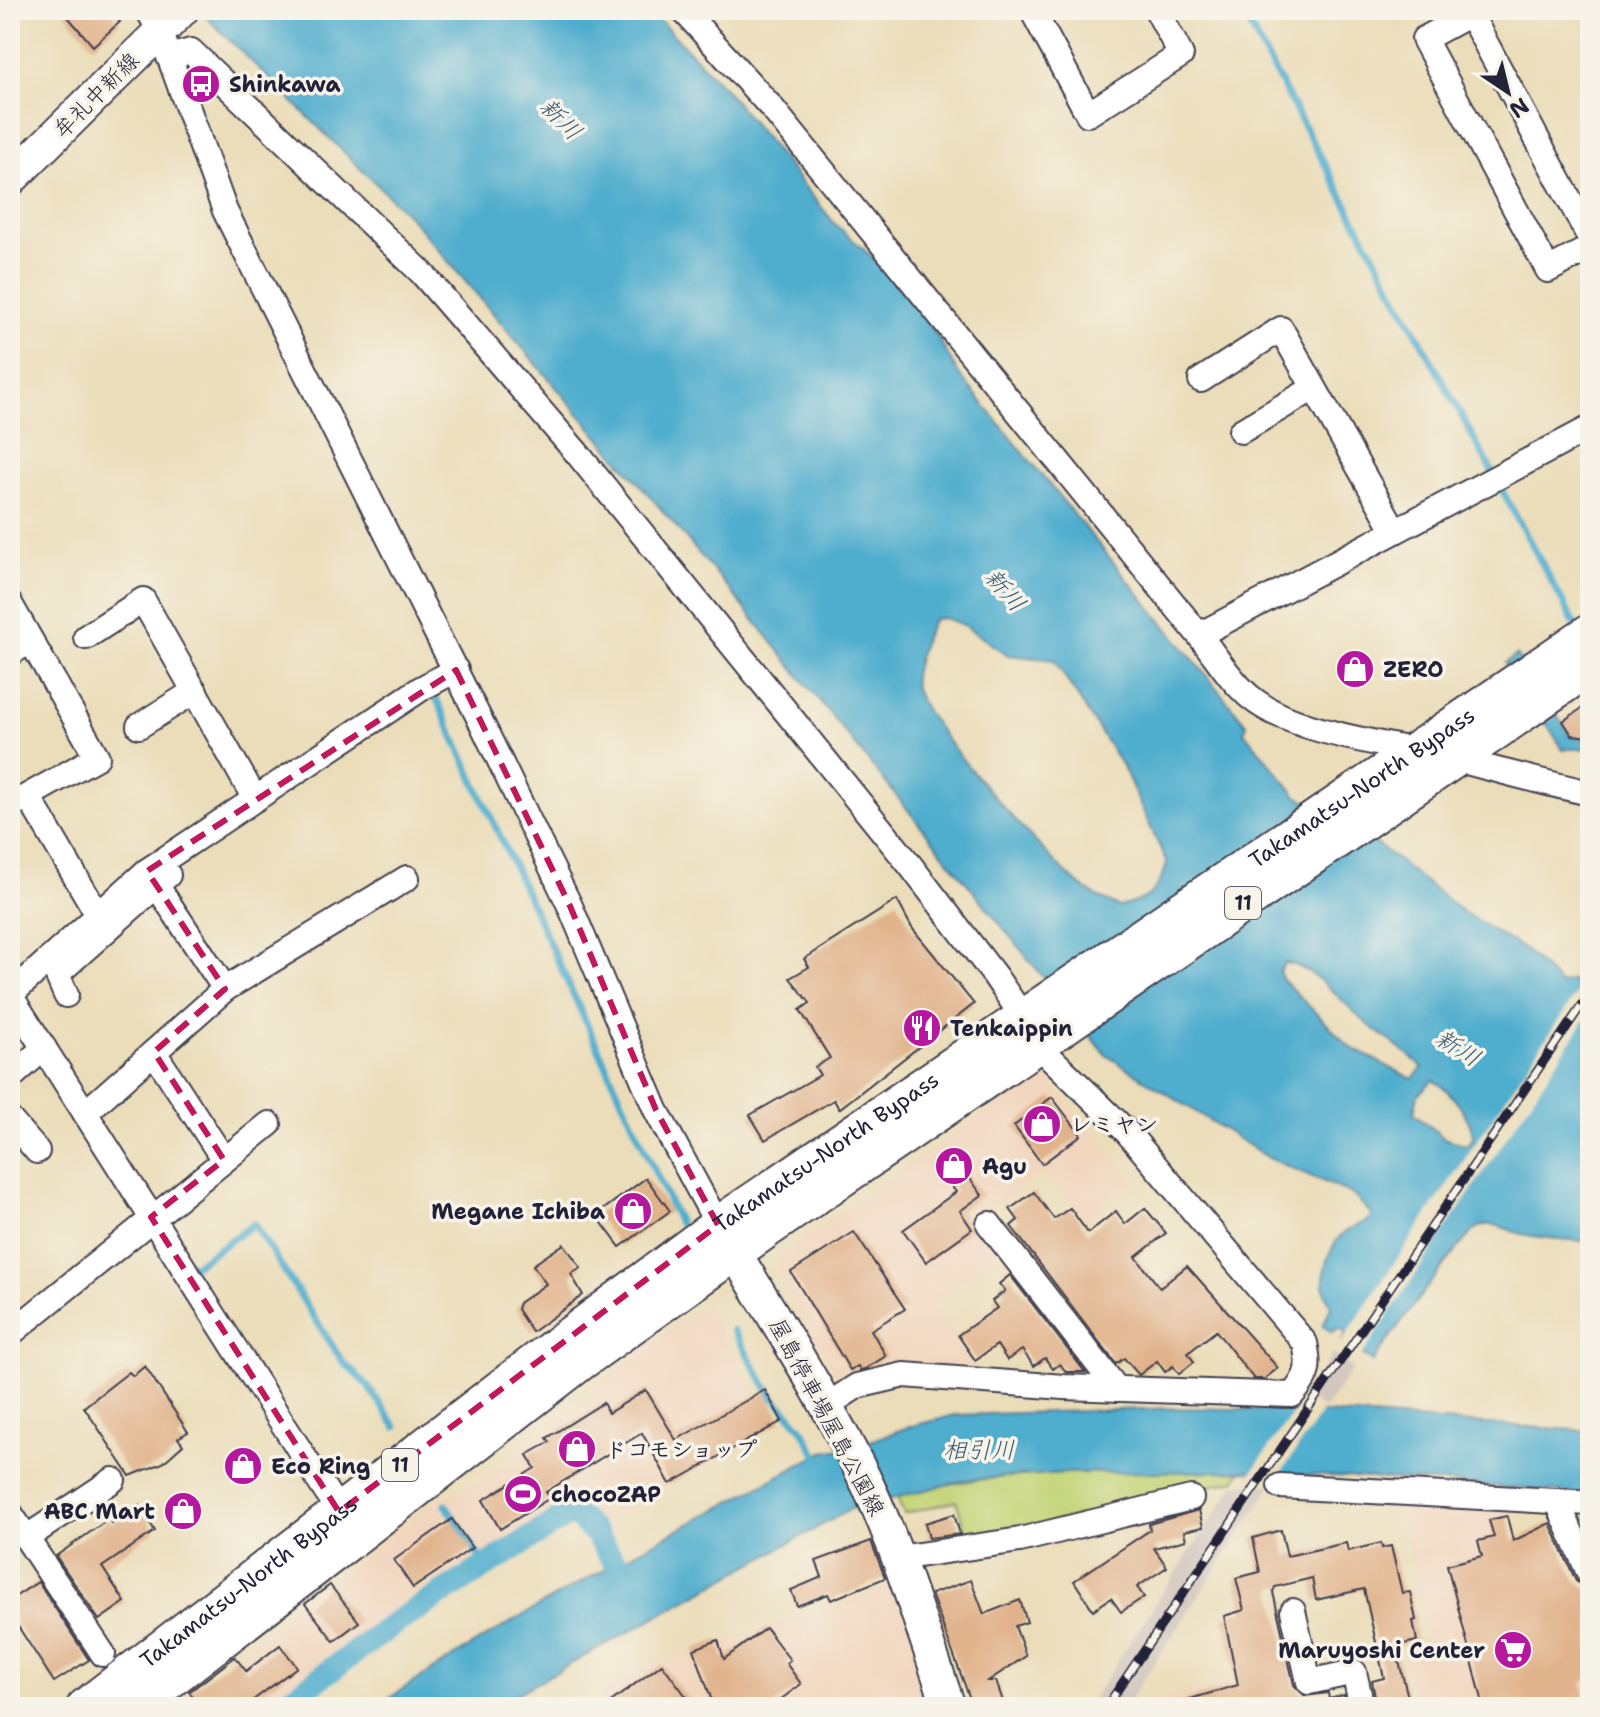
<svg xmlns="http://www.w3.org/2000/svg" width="1600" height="1717" viewBox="0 0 1600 1717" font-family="'Shantell Sans','Klee One',sans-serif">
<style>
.built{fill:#f1d5bd}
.industrial{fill:#cec1ba}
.green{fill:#c3d476;stroke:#727b58;stroke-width:2}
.water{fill:#50adce;stroke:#396884;stroke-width:2;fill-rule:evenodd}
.pier{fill:#ebddb9}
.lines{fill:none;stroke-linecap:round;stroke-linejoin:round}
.stream{stroke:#50adce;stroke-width:7}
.canal{stroke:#50adce;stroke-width:24}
.building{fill:#e1b38c}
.minor-casing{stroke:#403e4e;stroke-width:28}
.major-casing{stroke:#403e4e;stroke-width:36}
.highway-casing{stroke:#403e4e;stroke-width:40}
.minor{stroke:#fff;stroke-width:24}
.major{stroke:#fff;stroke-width:32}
.highway{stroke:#fff;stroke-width:36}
.rail-casing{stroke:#22223b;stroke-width:9}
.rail{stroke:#f7f3e8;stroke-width:6;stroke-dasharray:18;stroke-linecap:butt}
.marked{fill:none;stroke:#c2185b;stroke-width:6;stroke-dasharray:16 10;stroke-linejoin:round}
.labels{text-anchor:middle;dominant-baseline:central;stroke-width:7;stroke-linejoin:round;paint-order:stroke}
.shield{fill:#f7f3e8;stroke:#62616f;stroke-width:2}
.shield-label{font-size:20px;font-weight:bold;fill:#22223b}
.poi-label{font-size:22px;font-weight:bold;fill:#22223b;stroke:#f7f3e8;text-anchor:start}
.street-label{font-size:22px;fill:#22223b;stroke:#f7f3e8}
.water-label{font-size:24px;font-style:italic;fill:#345a76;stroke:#f7f3e8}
</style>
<rect width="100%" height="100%" fill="#f7f3e8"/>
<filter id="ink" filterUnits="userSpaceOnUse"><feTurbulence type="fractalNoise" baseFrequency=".0125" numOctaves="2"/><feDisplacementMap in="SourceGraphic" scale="16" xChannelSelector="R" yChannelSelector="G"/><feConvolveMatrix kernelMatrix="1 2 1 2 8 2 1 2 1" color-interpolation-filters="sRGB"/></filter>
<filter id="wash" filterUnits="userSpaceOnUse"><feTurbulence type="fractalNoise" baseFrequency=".006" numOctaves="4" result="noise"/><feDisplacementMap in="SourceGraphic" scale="32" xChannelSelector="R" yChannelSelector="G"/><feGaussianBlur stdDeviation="1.8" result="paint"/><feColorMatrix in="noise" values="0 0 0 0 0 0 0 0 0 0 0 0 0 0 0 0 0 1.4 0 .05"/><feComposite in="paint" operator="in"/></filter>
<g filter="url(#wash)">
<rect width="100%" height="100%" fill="#ebddb9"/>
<g class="built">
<path d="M1043,1072L1133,1182L1083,1221L1044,1172L979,1220L1003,1254L934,1304L978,1371L894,1363L838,1377L775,1273L779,1255Z"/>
<path d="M706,1304L770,1421L765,1433L594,1527L578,1501L395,1613L263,1707H170L432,1503L486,1476L569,1414L605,1375Z"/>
<path d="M1398,1501L1505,1508L1590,1692V1707H1415L1403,1654L1430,1648Z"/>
<path d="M893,1585L935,1707H584L635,1670Z"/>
<path d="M1234,1681L1240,1707H1131Z"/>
</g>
<g class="industrial">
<path d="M1333,1354L1353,1368L1324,1409L1305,1397Z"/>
<path d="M1235,1484L1272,1485L1125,1707H1087Z"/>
</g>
<path class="green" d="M1241,1471L1236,1480L970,1541L956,1501L904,1514L896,1495C1008,1467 1126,1472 1241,1471Z"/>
<g class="water">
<path d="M199,10H650L725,89L835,224L878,262L935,332L958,373L1247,725L1244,732L1297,796L1376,843L1463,912L1525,950L1560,984L1577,979L1590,990V1242C1568,1239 1544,1239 1522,1234C1507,1231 1498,1221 1481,1226C1465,1232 1387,1341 1373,1362L1342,1341L1346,1331L1339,1328L1332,1332L1323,1326L1331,1306C1319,1287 1323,1260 1337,1240C1344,1230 1359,1225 1369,1220L1371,1214L1352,1194L1269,1158L1106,1055L721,579L410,217ZM945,618L963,625L1008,655L1054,660L1124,769L1167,863C1160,891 1147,901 1119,907C1104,900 1089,893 1076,882C1045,855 917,718 914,683C912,671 927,629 934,619ZM1285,963C1317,967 1344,1006 1369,1025C1388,1040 1406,1051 1423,1068L1412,1079L1350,1047L1283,980L1279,972ZM1433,1080C1450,1089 1473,1120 1473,1139L1466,1145L1444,1138L1414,1113L1418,1095Z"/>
<path d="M1517,655L1571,737L1590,739V749H1563L1505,663Z"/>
<path d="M1178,1408L1282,1410L1590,1431V1495L1457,1483L1241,1471L1062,1473L965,1480L851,1509L493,1707H376C518,1610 673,1534 823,1452L854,1447L908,1427L955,1415Z"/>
</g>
<g class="pier">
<path d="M1585,981L1590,985V1012L1360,1358L1340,1344Z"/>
<path d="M1297,1407L1324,1409L1278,1477L1250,1475Z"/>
</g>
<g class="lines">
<g class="stream">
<path d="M1241,10L1578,630"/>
<path d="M435,696L679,1223"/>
<path d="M189,1263L192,1267L254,1224L343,1362L367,1385L396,1427"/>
<path d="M733,1330L770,1393L803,1430L820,1462"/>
<path d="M446,1505L486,1567"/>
</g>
<path class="canal" d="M280,1707L395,1623L572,1512L594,1532L633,1588"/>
</g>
<g id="blocks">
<g class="building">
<path d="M62,10H109L120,22L93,46Z"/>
<path d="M1590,703V737L1572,735L1563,721Z"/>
<path d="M897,900L912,928L974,1004L839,1109L834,1100L765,1140L750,1115L820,1075L815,1067L830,1058L800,1010L810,1003L790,978L809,967L804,959Z"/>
<path d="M1052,1097L1081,1135L1042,1164L1014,1126Z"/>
<path d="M955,1158L982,1195L960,1211L972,1229L926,1262L903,1230L956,1192L939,1169Z"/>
<path d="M646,1178L670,1211L620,1247L596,1215Z"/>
<path d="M1034,1192L1054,1219L1070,1208L1088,1233L1116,1211L1125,1224L1145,1208L1166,1233L1136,1257L1160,1288L1187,1266L1278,1368L1264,1379H1254L1216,1331L1188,1353L1194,1362L1179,1374L1173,1366L1165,1372L1157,1361L1139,1375L1124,1358L1116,1364L1011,1226L1018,1220L1010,1209Z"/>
<path d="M854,1232L905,1309L871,1330L886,1356L865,1369L860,1370L858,1366L850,1370L791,1272Z"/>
<path d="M564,1244L581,1268L571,1274L583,1295L532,1332L517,1309L519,1303L546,1284L533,1265Z"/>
<path d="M1010,1275L1085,1372H1066L1060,1364L1053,1369L1045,1358L1034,1366L1022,1350L1007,1360L997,1345L975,1360L958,1335L997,1308L992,1301L1005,1291L999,1284Z"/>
<path d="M145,1366L188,1432L178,1438L183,1445L163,1463L130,1476L84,1407L129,1372L133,1376Z"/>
<path d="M646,1390L676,1440L765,1390L782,1421L670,1484L642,1433L546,1492L550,1498L500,1529L483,1500L535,1468L527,1455L550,1442L547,1438L603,1403L608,1413Z"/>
<path d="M139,1505L155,1531L102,1567L125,1602L99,1620L56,1556L109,1519L112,1523Z"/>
<path d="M1199,1510L1203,1527L1184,1531L1186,1540L1154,1548L1167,1567L1137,1587L1144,1597L1121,1612L1111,1598L1093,1610L1074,1581L1150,1530L1149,1524Z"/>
<path d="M954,1514L960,1534L929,1538L925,1523Z"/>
<path d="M1507,1516L1513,1541L1550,1523L1576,1581L1590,1590V1678L1582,1682L1588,1707H1484L1447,1565L1482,1556L1478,1541L1494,1537L1489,1520Z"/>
<path d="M452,1519L472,1548L413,1588L394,1560Z"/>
<path d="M1281,1530L1287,1556L1346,1543L1348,1551L1381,1543L1382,1548L1391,1546L1402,1593L1410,1592L1416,1620L1413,1621L1417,1641L1395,1646L1409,1701L1377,1707L1372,1681L1384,1678L1364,1589L1316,1600L1312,1578L1275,1587L1273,1592L1294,1685L1305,1696L1328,1693L1329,1699L1344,1695L1347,1707H1181L1180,1702L1238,1685L1224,1616L1244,1610L1236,1578L1260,1572L1253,1538Z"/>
<path d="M871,1541L885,1578L831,1600L828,1594L797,1606L791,1590L822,1577L816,1561Z"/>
<path d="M971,1580L984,1614L1020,1600L1027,1622L1015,1626L1026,1656L988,1681H996L1005,1707H973L931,1594Z"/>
<path d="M38,1582L89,1660L54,1682L10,1614V1600Z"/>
<path d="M330,1585L359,1622L334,1641L305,1604Z"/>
<path d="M766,1628L790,1660L786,1663L801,1684L771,1707H714L694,1649L718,1640L724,1659Z"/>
<path d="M280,1645L297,1667L244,1707H201L189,1692L235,1657L246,1671Z"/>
<path d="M662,1664L694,1707H604Z"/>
</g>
</g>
</g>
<g filter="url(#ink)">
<use href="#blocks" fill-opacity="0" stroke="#403e4e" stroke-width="2"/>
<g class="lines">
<g class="minor-casing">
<g id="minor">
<path d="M148,10L160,31L225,211L484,728L570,906L656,1110L718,1225"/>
<path d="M683,10L772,108L1199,635L1590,428"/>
<path d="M1032,10L1088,114L1181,55L1157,10"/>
<path d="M1468,10L1590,238"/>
<path d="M1470,14L1424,39L1548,270L1590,248"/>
<path d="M169,57L191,51L421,272L577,453L910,865L995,976L1051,1058L1127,1132L1305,1343C1310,1367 1309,1376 1292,1395L1064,1387L904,1375L857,1386L826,1406"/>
<path d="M1201,380L1281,329L1395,531"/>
<path d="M1241,431L1314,388"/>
<path d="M10,604L97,757L10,806"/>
<path d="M1199,635C1215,655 1230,680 1250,697C1295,735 1395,744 1453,759C1499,770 1544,783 1590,793"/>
<path d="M86,637L143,600L255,799"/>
<path d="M10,653L31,641"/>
<path d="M139,726L195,691"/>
<path d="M28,796L98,915"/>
<path d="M147,871L225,989L407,878"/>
<path d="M66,995L57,974L168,875"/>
<path d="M154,1052L224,1160"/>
<path d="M10,1078L44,1048"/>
<path d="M85,1113L225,989"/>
<path d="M10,1120L37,1151"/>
<path d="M989,1224L1117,1389"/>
<path d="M10,1334L269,1124"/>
<path d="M1280,1486L1590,1503"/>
<path d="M1557,1501L1590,1575"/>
<path d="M339,1512L10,995L147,871L422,688L456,670"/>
<path d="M10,1513L103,1654"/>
<path d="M26,1538L113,1480"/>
<path d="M898,1558L1020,1540L1191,1498"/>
<path d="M1293,1611L1309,1682L1354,1672L1362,1707"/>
</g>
</g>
<g class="major-casing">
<g id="major">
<path d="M10,180L182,10"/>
<path d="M722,1232C773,1316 828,1401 870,1490C902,1560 924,1635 949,1707"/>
</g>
</g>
<g class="highway-casing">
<g id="highway">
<path id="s1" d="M85,1707L566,1338L718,1225L1590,632"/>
<path d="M135,1707L582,1361L769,1228L1590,667"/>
</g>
</g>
<use href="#minor" class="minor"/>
<use href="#major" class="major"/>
<use href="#highway" class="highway"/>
<g class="rail-casing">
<path id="rail" d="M1106,1707L1590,993"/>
</g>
<use href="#rail" class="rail"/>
</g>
</g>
<path class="marked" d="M456,670L570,906L656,1110L718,1225L339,1512L151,1217L224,1160L154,1052L225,989L147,871Z"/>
<defs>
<g id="bus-disc" transform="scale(2)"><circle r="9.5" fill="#b5179e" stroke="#f7f3e8"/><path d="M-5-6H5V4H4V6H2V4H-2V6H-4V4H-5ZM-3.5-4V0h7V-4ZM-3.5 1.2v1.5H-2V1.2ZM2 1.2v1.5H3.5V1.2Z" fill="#fff"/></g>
<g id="shop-disc" transform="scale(2)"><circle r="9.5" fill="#b5179e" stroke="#f7f3e8"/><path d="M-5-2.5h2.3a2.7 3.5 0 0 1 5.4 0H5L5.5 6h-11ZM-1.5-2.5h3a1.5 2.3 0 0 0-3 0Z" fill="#fff"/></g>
<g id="restaurant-disc" transform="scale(2)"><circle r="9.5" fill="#b5179e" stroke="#f7f3e8"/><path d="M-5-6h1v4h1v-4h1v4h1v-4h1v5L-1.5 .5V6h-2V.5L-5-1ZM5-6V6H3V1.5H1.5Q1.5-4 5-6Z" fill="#fff"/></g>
<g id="stadium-disc" transform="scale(2)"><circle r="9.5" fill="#b5179e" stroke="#f7f3e8"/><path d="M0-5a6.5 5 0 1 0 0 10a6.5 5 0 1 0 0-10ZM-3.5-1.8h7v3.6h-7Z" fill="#fff"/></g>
<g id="supermarket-disc" transform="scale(2)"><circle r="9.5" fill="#b5179e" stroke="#f7f3e8"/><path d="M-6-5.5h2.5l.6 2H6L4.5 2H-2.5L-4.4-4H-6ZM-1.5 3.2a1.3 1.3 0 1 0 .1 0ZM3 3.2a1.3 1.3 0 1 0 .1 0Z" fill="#fff"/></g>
</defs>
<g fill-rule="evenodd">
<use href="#bus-disc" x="201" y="84"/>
<use href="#shop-disc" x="1355" y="669"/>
<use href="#restaurant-disc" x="922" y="1028"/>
<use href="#shop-disc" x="1042" y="1124"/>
<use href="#shop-disc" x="954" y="1166"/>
<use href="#shop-disc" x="633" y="1211"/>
<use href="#shop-disc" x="577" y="1449"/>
<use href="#shop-disc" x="243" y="1466"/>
<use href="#stadium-disc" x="523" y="1494"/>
<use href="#shop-disc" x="183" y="1511"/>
<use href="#supermarket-disc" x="1513" y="1650"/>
</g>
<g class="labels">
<g class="shield">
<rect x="1225" y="887" width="36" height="32" rx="6"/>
<rect x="382" y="1449" width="36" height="32" rx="6"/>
</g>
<g class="shield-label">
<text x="1243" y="903">11</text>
<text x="400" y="1465">11</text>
</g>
<g class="poi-label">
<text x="229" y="84">Shinkawa</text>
<text x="1383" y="669">ZERO</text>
<text x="950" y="1028">Tenkaippin</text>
<text x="1070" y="1124">レミヤン</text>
<text x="982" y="1166">Agu</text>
<text x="605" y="1211" text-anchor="end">Megane Ichiba</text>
<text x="605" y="1449">ドコモショップ</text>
<text x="271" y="1466">Eco Ring</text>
<text x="551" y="1494">chocoZAP</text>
<text x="155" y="1511" text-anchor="end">ABC Mart</text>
<text x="1485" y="1650" text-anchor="end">Maruyoshi Center</text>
</g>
<g class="street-label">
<text transform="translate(96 95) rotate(-45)">牟礼中新線</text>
<text stroke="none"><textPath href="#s1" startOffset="1574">Takamatsu-North Bypass</textPath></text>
<text stroke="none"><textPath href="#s1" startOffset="926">Takamatsu-North Bypass</textPath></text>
<text transform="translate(827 1417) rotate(62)">屋島停車場屋島公園線</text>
<text stroke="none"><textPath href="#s1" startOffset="206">Takamatsu-North Bypass</textPath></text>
</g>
<g class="water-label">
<text transform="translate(561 119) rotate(45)">新川</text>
<text transform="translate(1005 590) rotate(49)">新川</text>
<text transform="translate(1458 1048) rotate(32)">新川</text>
<text x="979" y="1450">相引川</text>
</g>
</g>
<rect width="1600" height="1717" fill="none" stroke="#f7f3e8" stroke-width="40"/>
<g transform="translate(1508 92) rotate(145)" stroke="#f7f3e8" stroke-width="6" paint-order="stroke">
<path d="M0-6L14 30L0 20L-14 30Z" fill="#22223b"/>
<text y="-12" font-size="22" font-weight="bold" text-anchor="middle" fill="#22223b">N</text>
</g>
</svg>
